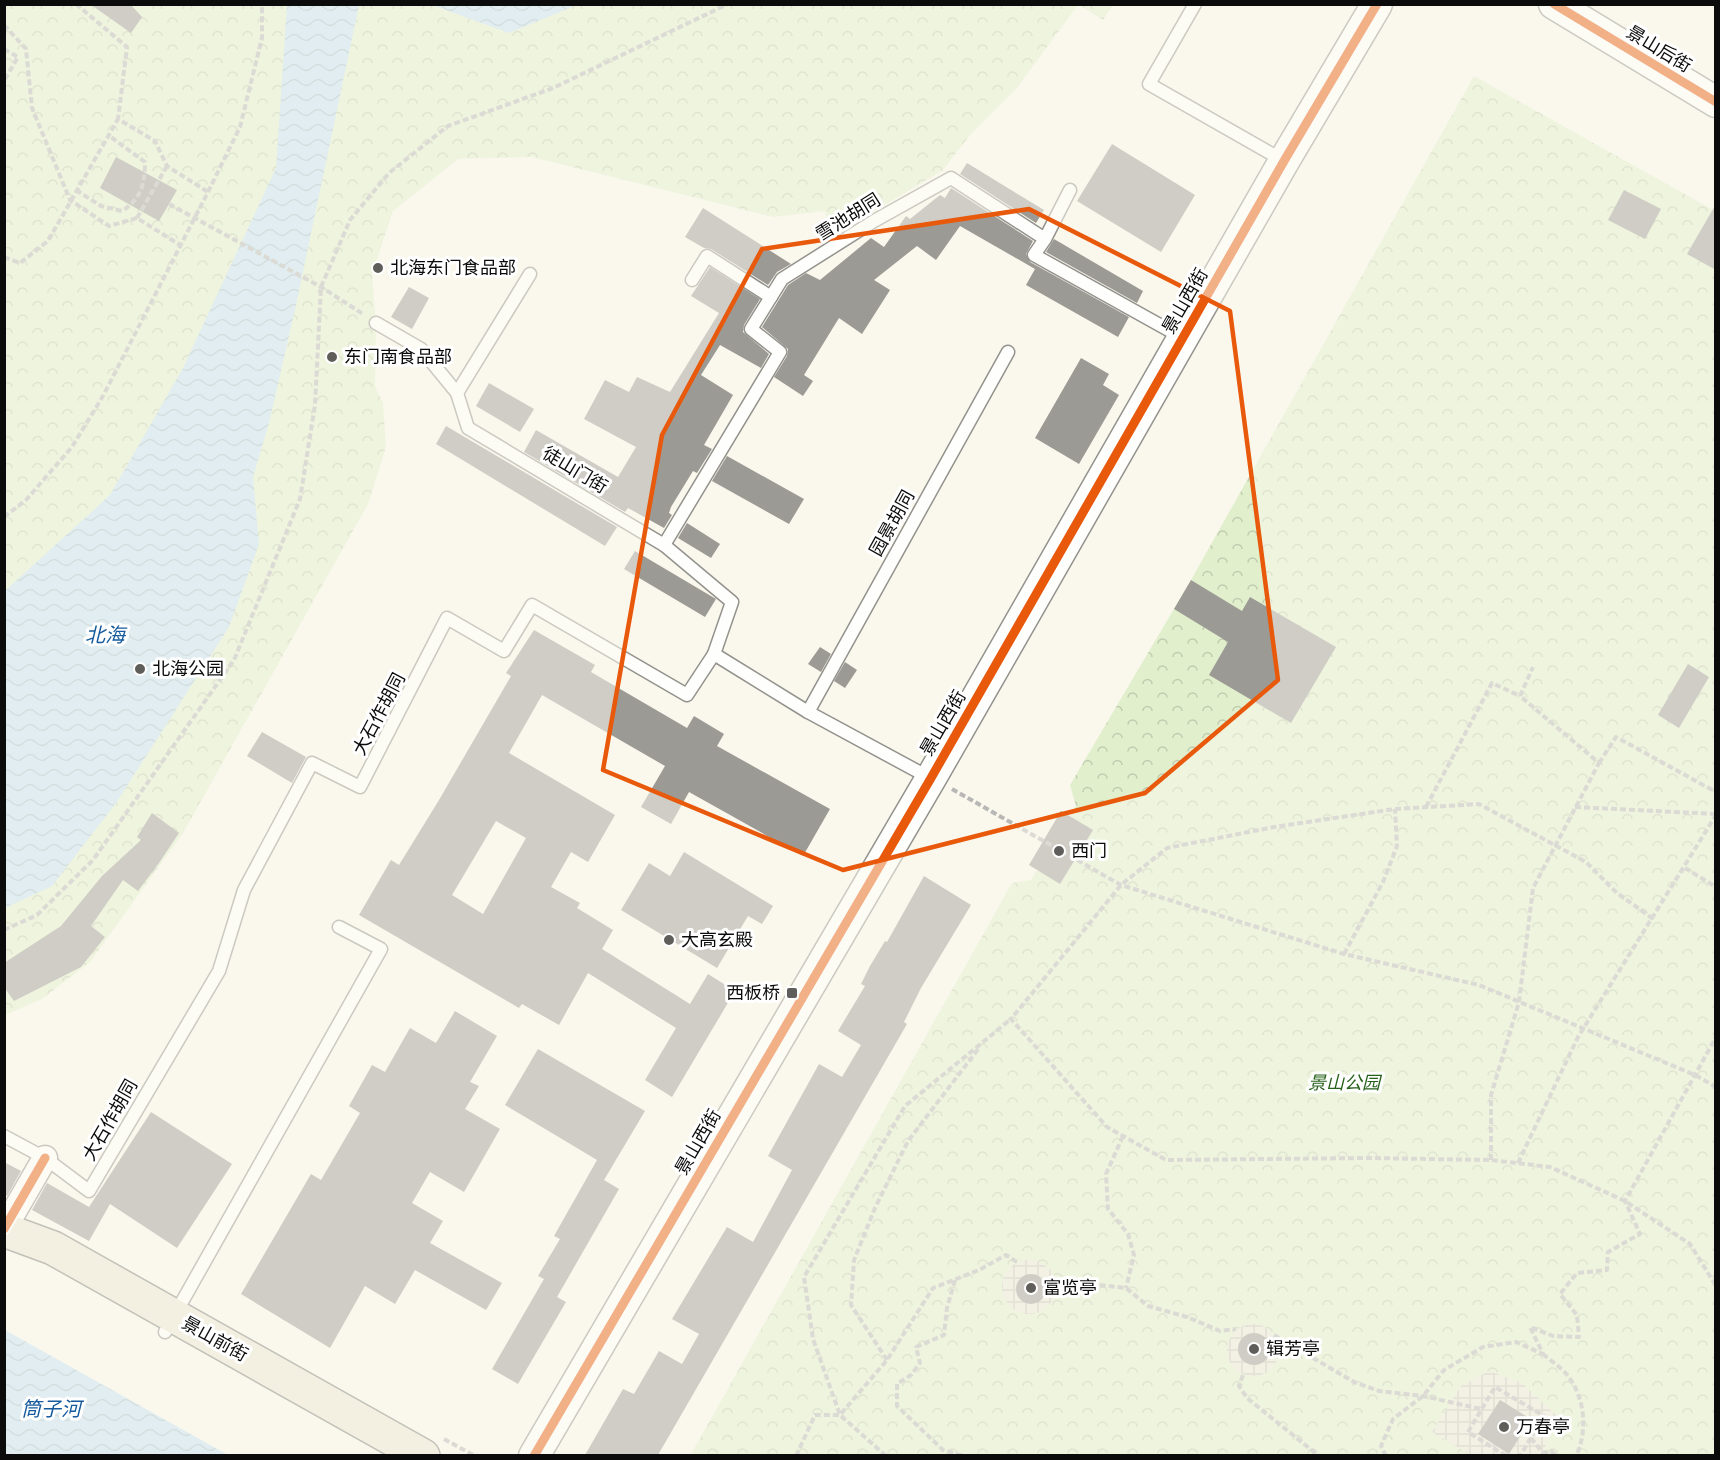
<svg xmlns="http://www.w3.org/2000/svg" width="1720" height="1460" viewBox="0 0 1720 1460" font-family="'Times New Roman','Noto Sans SC',serif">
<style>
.park{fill:url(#park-crowns)}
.plaza{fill:url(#plaza-grid)}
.water{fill:url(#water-waves)}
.building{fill:#9c9a94;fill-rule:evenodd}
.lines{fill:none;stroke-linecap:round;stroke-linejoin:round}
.service-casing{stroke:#93928d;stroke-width:15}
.minor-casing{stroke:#93928d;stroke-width:27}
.tertiary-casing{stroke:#93928d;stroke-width:33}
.primary-casing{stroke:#807f7a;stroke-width:36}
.path{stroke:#b7b7b5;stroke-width:4;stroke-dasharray:6 3;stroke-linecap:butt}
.service{stroke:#fefefc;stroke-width:12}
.minor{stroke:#fefefc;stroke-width:24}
.tertiary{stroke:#fefefc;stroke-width:30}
.primary{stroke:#ece7d6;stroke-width:33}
.cycleway-casing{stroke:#fff;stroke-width:13}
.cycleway{stroke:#e8590c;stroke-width:9}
.marked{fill:none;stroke:#e8590c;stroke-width:4.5;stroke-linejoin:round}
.poi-dot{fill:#5f5e5a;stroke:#fff;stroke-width:2}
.labels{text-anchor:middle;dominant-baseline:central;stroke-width:6;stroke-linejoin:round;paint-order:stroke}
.street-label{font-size:18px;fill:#0b0b0b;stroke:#fff}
.poi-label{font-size:18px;fill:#0b0b0b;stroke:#fff;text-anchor:start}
.park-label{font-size:18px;font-style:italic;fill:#27621b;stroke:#fff}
.water-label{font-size:20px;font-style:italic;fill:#145a9c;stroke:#fff}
</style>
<defs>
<pattern id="park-crowns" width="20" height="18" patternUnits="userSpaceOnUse" patternTransform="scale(1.5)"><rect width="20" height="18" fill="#e1efcd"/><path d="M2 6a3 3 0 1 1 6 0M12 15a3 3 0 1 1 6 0" fill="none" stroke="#c0ccaf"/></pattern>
<pattern id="plaza-grid" width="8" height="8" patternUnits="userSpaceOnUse" patternTransform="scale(1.5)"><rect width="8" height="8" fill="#eae7d9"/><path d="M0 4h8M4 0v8" fill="none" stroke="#c7c5b9"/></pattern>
<pattern id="water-waves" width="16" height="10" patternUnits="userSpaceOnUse" patternTransform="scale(1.5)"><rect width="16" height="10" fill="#c4e1f3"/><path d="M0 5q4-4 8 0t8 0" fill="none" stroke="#a7c0cf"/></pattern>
</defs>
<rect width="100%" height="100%" fill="#faf8ed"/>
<g class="park">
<path d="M5,5H1078L1016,89L971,134L942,171L831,236L825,211L773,217L532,157L458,159L393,211L372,274L376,323L375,386L383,403L386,447L368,504L183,833L90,962L42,999L5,1015Z"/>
<path d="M1079,5H1113L1103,20Z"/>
<path d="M1474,76L1715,211V1455L690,1456L1012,883L1031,880L1037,870L1029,865L1061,811L1070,816L1076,806L1070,785L1191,580Z"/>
</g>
<g class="plaza">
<circle cx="1029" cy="1287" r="27"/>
<circle cx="1253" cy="1350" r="26"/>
<path d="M1489,1371L1522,1383L1557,1416L1542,1455H1471L1432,1432L1461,1386Z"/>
</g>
<g class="water">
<path d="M287,5H359L296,305L269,423L253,477L259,544L229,627L116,803L52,886L5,908V591L110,495L183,368L276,168Z"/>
<path d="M432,5H577L509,33Z"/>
<path d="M5,1330L228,1455H5Z"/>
</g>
<g class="building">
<path d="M90,4H130L142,17L131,33Z"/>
<path d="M1112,144L1195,195L1161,252L1077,201Z"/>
<path d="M116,157L177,190L159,221L100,188Z"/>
<path d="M967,163L1044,210L1036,223L960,174Z"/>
<path d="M951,188L1033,241L1026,254L1030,262L1129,317L1118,337L1026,285L1035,269L960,226L936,260L917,246L874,280L890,290L862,334L839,318L804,375L813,381L803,396L774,377L787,356L788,349L762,327L788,285L806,273L820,280L871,238L884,247L906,216L910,219L940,195L945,198Z"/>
<path d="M1624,190L1661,209L1645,239L1608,220Z"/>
<path d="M1716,204V270L1687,254Z"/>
<path d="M703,208L791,264L777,272L768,285L711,249L704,248L685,237Z"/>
<path d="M1054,239L1143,291L1137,303L1046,252Z"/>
<path d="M710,267L760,299L744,325L743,332L769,354L761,368L720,345L701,375L733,395L704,445L712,449L697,473L693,471L671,507L669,513L672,515L664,528L628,508L625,512L524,452L536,430L618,477L636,447L584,419L605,380L629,392L637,377L670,392L719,313L691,296Z"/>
<path d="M409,287L429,298L412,329L391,317Z"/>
<path d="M1081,358L1109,374L1103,385L1119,395L1079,464L1035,438Z"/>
<path d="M489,383L534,409L520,432L476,406Z"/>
<path d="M446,426L617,527L605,546L436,444Z"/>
<path d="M727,456L804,499L789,524L712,481Z"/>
<path d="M687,523L720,544L711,558L678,538Z"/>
<path d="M635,551L716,599L705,617L624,569Z"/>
<path d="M1191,580L1242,611L1250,597L1336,647L1291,723L1209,675L1228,642L1174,609Z"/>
<path d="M534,630L595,665L591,672L687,728L694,716L724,734L717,746L830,809L803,856L689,792L671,824L641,807L665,766L542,695L509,753L615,815L588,862L571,852L551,887L580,903L577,908L613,930L602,949L690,1004L708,974L735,991L672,1097L645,1080L676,1028L588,973L559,1025L522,1004L519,1008L359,915L391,860L399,865L439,800L511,676L506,673ZM496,821L526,838L483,914L452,895Z"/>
<path d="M820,647L831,654L821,672L808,664Z"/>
<path d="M845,662L857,670L845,688L834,681Z"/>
<path d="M1688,664L1709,677L1679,728L1658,715Z"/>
<path d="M262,732L306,757L292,783L247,756Z"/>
<path d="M1061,811L1093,830L1060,884L1029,865Z"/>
<path d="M152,813L179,833L159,863L138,891L123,880L91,926L105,937L81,967L14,1001L4,987V963L61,926L102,876L141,840L137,837Z"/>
<path d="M684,852L773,906L762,924L748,916L717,968L621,910L649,863L670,876Z"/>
<path d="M924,876L971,905L921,988L904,1022L907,1024L658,1455H585L623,1389L634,1394L659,1351L682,1364L699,1334L672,1319L727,1227L753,1242L792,1170L768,1156L819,1064L842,1077L861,1045L838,1031L865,986L861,984L870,966L885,941L887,942Z"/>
<path d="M455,1011L497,1036L470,1082L479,1086L465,1109L500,1129L464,1192L430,1172L412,1203L443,1221L430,1243L502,1283L486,1310L415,1270L395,1304L365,1286L330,1348L241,1294L311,1174L321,1180L360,1113L349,1106L372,1065L385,1072L410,1028L436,1043Z"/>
<path d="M538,1049L645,1111L604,1180L619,1189L557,1297L566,1302L518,1384L492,1369L544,1279L538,1276L560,1239L554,1236L597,1160L505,1105Z"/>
<path d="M151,1112L232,1164L177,1248L110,1204L89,1241L32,1210L47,1183L89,1207Z"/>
<path d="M4,1162L21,1171L7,1196L4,1195Z"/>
<circle cx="1031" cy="1289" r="15"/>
<circle cx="1254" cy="1349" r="16"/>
<path d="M1500,1400L1531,1419L1509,1454L1478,1434Z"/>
</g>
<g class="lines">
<g class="service-casing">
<g id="service">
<path d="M1195,4L1149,84L1284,161"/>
<path d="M1045,239L1070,190"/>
<path d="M692,280L707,256L771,297"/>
<path d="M376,323L421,349L457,393L468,428L664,545L732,602L714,654"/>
<path d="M457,393L530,274"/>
<path d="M664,545L780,352L751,329L782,279L874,221L951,178L1045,239L1034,255L1183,338"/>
<path d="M808,712L1008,352"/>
<path d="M4,1136L45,1158L89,1191L219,971L244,890L312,763L360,787L447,618L504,651L532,605L687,695L714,654L808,712L930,778"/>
<path d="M165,1332L381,949L339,927"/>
</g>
</g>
<g class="minor-casing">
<path id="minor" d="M4,1229L45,1158"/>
</g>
<g class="tertiary-casing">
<g id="tertiary">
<path d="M1554,4L1716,102"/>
<path d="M534,1456L931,778L1284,161L1377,4"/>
</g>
</g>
<g class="primary-casing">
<path id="primary" d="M4,1230L53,1248L423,1456"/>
</g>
<g class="path">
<path d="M76,4L127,47L118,119L155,141L167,166L208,192"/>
<path d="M4,25L26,49L32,108L70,200L109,226L137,218L180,245"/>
<path d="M4,49L18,57L4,81"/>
<path d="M76,190L101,206L122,211C141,199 145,184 145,162L108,135"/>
<path d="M169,204L321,287L363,314"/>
<path d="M137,218L167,166"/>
<path d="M4,257L20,263L48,241L118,119"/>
<path d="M4,517L26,500L72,447L103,396L208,192L240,127L262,38V4"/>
<path d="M1599,763L1616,737L1716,792"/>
<path d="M952,789L1121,885L1344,954L1479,985L1695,1075L1716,1087"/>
<path d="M1426,807L1492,683L1520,696"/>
<path d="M1575,807L1716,814"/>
<path d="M1685,868L1716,887"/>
<path d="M1653,919L1617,893L1586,862L1479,804L1395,809L1274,827L1167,848L1121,885L1011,1019L1107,1127L1166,1160L1369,1158L1491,1160L1550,1167L1625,1201L1690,1244L1716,1286"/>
<path d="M4,930L37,915L93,860L234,660L300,499L315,405L321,287L350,220L389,173L448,126L553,88L728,4"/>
<path d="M1344,954L1383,882L1397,846L1395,809"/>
<path d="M1123,1136L1106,1174L1108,1209L1128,1234L1134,1255L1126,1288"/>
<path d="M1491,1160V1095L1519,1002L1533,888L1599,763L1520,696L1533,667"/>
<path d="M1518,1163L1578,1037L1716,815"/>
<path d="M955,1280L947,1308L944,1335L916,1347L920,1363L911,1375L897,1384V1406L943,1450L964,1456"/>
<path d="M1055,1280L1126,1288L1148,1306L1187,1317L1220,1331L1236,1329"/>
<path d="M1274,1335L1354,1382L1379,1391L1423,1396L1481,1409"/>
<path d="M1543,1354C1551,1361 1562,1368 1568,1376C1585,1398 1588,1431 1576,1456"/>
<path d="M887,1360L851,1305L854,1260L875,1208L908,1141L979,1048"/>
<path d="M1243,1375L1239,1386L1247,1398L1319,1456"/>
<path d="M1531,1438L1543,1453L1551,1451L1556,1456"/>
<path d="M444,1439L475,1456"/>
<path d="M796,1456L815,1415H840L887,1360L933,1288L979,1270L1006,1255L1017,1262"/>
<path d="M886,1456L840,1415L813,1339L804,1277L905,1106L1011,1019"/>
<path d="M977,1456H996"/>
<path d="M1386,1456L1381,1446L1393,1419L1423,1396L1444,1370L1483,1347L1516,1342L1543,1354L1530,1327L1553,1336L1579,1337L1577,1315L1560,1294L1577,1273L1607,1270L1608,1252L1640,1234L1625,1201L1716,1037"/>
<path d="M1506,1456L1468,1432L1495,1387L1544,1416L1520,1456"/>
</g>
<use href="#service" class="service"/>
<use href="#minor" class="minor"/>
<use href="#tertiary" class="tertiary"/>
<use href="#primary" class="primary"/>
<g class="cycleway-casing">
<g id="cycleway">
<path d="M1554,4L1716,102"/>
<path d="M4,1229L45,1158"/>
<path d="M534,1456L931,778L1284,161L1377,4"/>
</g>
</g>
<use href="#cycleway" class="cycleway"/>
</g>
<path d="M0 0H1720V1460H0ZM1029,209L1230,311L1278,680L1145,793L843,870L603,770L662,435L762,249Z" fill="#faf8ed" fill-opacity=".55" fill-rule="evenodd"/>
<path class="marked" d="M1029,209L1230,311L1278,680L1145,793L843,870L603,770L662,435L762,249Z"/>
<g class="poi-dot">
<circle cx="378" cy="268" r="6"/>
<circle cx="332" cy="357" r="6"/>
<circle cx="140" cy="669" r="6"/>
<circle cx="1059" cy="851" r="6"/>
<circle cx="669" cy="940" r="6"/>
<rect x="786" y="987" width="12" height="12" rx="3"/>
<circle cx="1031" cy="1288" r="6"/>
<circle cx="1254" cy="1349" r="6"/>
<circle cx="1504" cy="1427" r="6"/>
</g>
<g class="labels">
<g class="street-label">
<text transform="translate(1659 49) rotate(31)">景山后街</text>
<text transform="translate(848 217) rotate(-32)">雪池胡同</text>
<text transform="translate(1185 301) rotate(-60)">景山西街</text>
<text transform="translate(575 470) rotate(31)">徒山门街</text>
<text transform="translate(892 523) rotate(-61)">园景胡同</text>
<text transform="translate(379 714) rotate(-62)">大石作胡同</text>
<text transform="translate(943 723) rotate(-60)">景山西街</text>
<text transform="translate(110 1120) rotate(-60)">大石作胡同</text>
<text transform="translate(698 1142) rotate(-60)">景山西街</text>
<text transform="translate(215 1339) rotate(29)">景山前街</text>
</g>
<g class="poi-label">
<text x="390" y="268">北海东门食品部</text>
<text x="344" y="357">东门南食品部</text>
<text x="152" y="669">北海公园</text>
<text x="1071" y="851">西门</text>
<text x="681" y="940">大高玄殿</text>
<text x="780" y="993" text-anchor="end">西板桥</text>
<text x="1043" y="1288">富览亭</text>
<text x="1266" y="1349">辑芳亭</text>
<text x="1516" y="1427">万春亭</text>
</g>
<g class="park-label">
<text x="1344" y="1083">景山公园</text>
</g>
<g class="water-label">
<text x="105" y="635">北海</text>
<text x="51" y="1409">筒子河</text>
</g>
</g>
<rect width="1720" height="1460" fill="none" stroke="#0b0b0b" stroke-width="12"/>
</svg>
